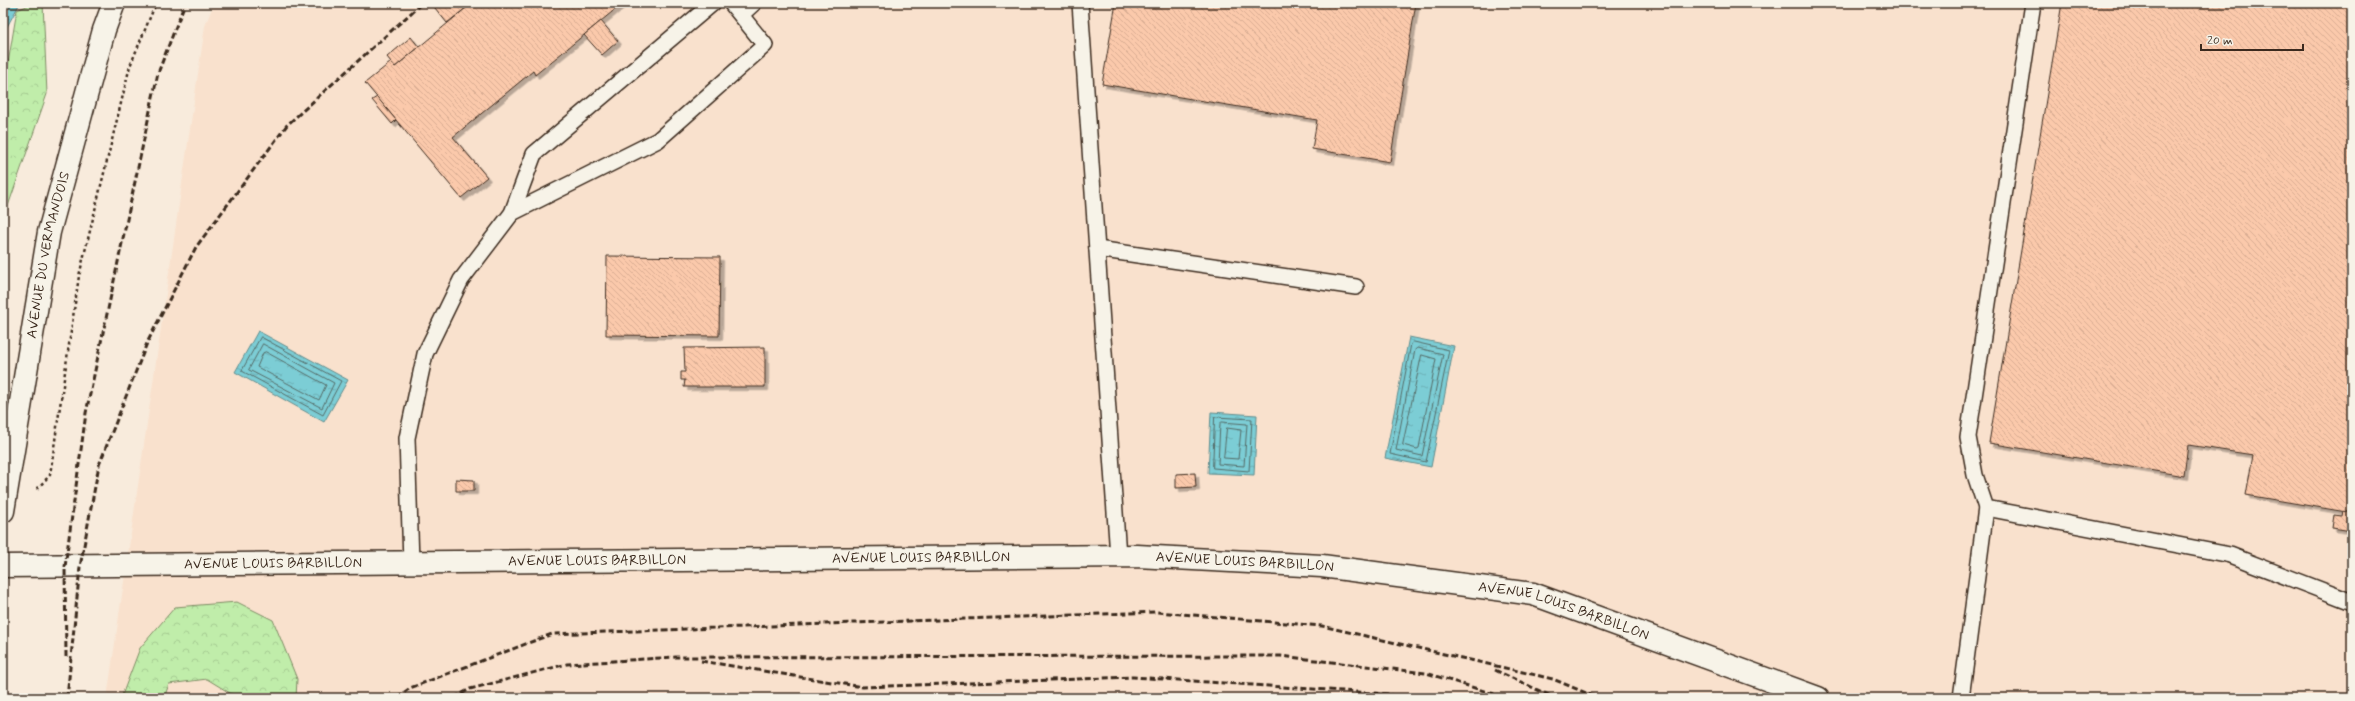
<svg xmlns="http://www.w3.org/2000/svg" width="2355" height="701" viewBox="0 0 2355 701" font-family="Mynerve,sans-serif">
<style>
.built{fill:#f9e1cd}
.forest{fill:url(#forest-crowns);stroke:#7e8c64}
.water{fill:url(#water-ripples);stroke:#628c8c}
.lines{fill:none;stroke-linecap:round;stroke-linejoin:round}
.shore{stroke:#556b67;stroke-width:1}
.building{fill:url(#building-back-hatch);stroke:#3b2a1e;filter:url(#shadow)}
.service-casing{stroke:#3b2a1e;stroke-width:18}
.minor-casing{stroke:#3b2a1e;stroke-width:25}
.path{stroke:#3b2a1e;stroke-width:2.5;stroke-dasharray:3 3;stroke-linecap:butt}
.service{stroke:#f7f3e8;stroke-width:15}
.minor{stroke:#f7f3e8;stroke-width:22}
.rail{stroke:#3b2a1e;stroke-width:3;stroke-dasharray:6 3;stroke-linecap:butt}
.labels{text-anchor:middle;dominant-baseline:central;stroke-width:3;stroke-linejoin:round;paint-order:stroke}
.street-label{font-size:14px;fill:#3b2a1e;stroke:#f7f3e8}
</style>
<defs>
<pattern id="forest-crowns" width="20" height="18" patternUnits="userSpaceOnUse"><rect width="20" height="18" fill="#c0edaa"/><path d="M2 6a3 3 0 1 1 6 0M12 15a3 3 0 1 1 6 0" fill="none" stroke="#a6cb92"/></pattern>
<pattern id="water-ripples" width="26" height="14" patternUnits="userSpaceOnUse"><rect width="26" height="14" fill="#7ccdd5"/><path d="M2 4q2-2 4 0t4 0M15 11q2-2 4 0t4 0" fill="none" stroke="#6cb0b6"/></pattern>
<pattern id="building-back-hatch" width="6" height="6" patternUnits="userSpaceOnUse"><rect width="6" height="6" fill="#fbc9ab"/><path d="M-1 5l2 2M0 0l6 6M5-1l2 2" fill="none" stroke="#d8ad93"/></pattern>
<filter id="shadow"><feDropShadow dx="3.5" dy="3.5" stdDeviation="0" flood-color="#0004"/></filter>
</defs>
<rect width="100%" height="100%" fill="#f8ebdc"/>
<filter id="ink" filterUnits="userSpaceOnUse"><feTurbulence type="fractalNoise" baseFrequency=".025" numOctaves="2"/><feDisplacementMap in="SourceGraphic" scale="8" xChannelSelector="R" yChannelSelector="G"/><feConvolveMatrix kernelMatrix="1 2 1 2 8 2 1 2 1" color-interpolation-filters="sRGB"/></filter>
<g filter="url(#ink)">
<path class="built" d="M214,3H2352V698H107L205,26Z"/>
<g class="forest">
<path d="M34,3H43L47,94L7,209L3,239V93L17,10Z"/>
<path d="M237,602L273,620L297,679L296,698H238L207,679L169,684L164,698H121L140,648L175,607Z"/>
</g>
<g class="water">
<path d="M3,3H20L3,34Z"/>
<path d="M258,331L348,380L324,422L235,372Z"/>
<path d="M1409,337L1454,346L1431,467L1385,458Z"/>
<path d="M1211,412L1257,415L1254,475L1208,473Z"/>
</g>
<g class="lines">
<g class="shore">
<path d="M261,337L341,381L323,415L242,371Z"/>
<path d="M1414,342L1449,350L1426,462L1390,454L1411,344Z"/>
<path d="M263,344L334,383L322,408L249,370Z"/>
<path d="M1418,348L1443,354L1422,456L1396,450L1415,350Z"/>
<path d="M266,352L326,385L319,400L257,367L263,353Z"/>
<path d="M1422,355L1436,359L1419,448L1417,449L1403,445Z"/>
<path d="M1215,417L1252,419L1249,471L1213,468Z"/>
<path d="M1222,422L1247,424L1244,466L1218,464L1220,424Z"/>
<path d="M1227,428L1241,430L1238,459L1224,458Z"/>
</g>
</g>
<g class="building">
<path d="M431,3H472L447,23Z"/>
<path d="M472,3H623L535,75L533,71L453,137L487,177L461,198L365,83L391,62L395,67Z"/>
<path d="M1116,3H1416L1390,162L1312,149L1317,120L1102,84Z"/>
<path d="M2062,3H2352V513L2246,495L2253,455L2188,445L2184,476L1989,443Z"/>
<path d="M601,21L618,41L602,55L584,35Z"/>
<path d="M411,37L419,47L395,67L387,57Z"/>
<path d="M377,97L396,120L392,124L372,100Z"/>
<path d="M607,256L720,257L719,336L606,335Z"/>
<path d="M765,347V387H684L685,380H681V372H685L684,348Z"/>
<path d="M1195,473L1196,487L1176,488V474Z"/>
<path d="M456,479L474,480V491H456Z"/>
<path d="M2343,511L2352,513V531L2332,528L2334,515L2342,516Z"/>
</g>
<g class="lines">
<g class="service-casing">
<g id="service">
<path d="M1080,3L1118,556"/>
<path d="M2033,3L1968,437L1975,475L1986,508L2230,555L2352,602"/>
<path d="M741,15L754,3"/>
<path d="M512,213L658,140L765,45L731,3"/>
<path d="M1097,249L1356,287"/>
<path d="M411,562L407,438L425,354L461,280L512,213L534,154L713,3"/>
<path d="M1961,698L1986,508"/>
</g>
</g>
<g class="minor-casing">
<g id="minor">
<path id="s1" d="M3,511L49,232L104,30L114,3"/>
<path id="s2" d="M3,566L1137,556L1322,566L1533,594L1818,698"/>
</g>
</g>
<path class="path" d="M37,489L50,475L79,276L130,66L156,3"/>
<use href="#service" class="service"/>
<use href="#minor" class="minor"/>
<g class="rail">
<path d="M66,657L65,567L86,413L158,73L185,3"/>
<path d="M701,661L863,687L1133,677L1387,694L1405,698"/>
<path d="M1495,670L1555,698"/>
<path d="M67,698L80,567L99,465L147,343L196,247L287,125L422,3"/>
<path d="M397,698L410,688L552,634L1157,612L1322,626L1553,679L1598,698"/>
<path d="M454,698L470,689L567,664L676,657L1281,656L1426,673L1507,698"/>
</g>
</g>
</g>
<g class="labels">
<g class="street-label">
<text stroke="none"><textPath href="#s1" startOffset="260">AVENUE DU VERMANDOIS</textPath></text>
<text stroke="none"><textPath href="#s2" startOffset="918">AVENUE LOUIS BARBILLON</textPath></text>
<text stroke="none"><textPath href="#s2" startOffset="594">AVENUE LOUIS BARBILLON</textPath></text>
<text stroke="none"><textPath href="#s2" startOffset="1242">AVENUE LOUIS BARBILLON</textPath></text>
<text stroke="none"><textPath href="#s2" startOffset="270">AVENUE LOUIS BARBILLON</textPath></text>
<text stroke="none"><textPath href="#s2" startOffset="1566">AVENUE LOUIS BARBILLON</textPath></text>
</g>
</g>
<rect width="2355" height="701" fill="none" stroke="#f7f3e8" stroke-width="16"/>
<rect x="8" y="8" width="2339" height="685" fill="none" stroke="#3b2a1e" stroke-width="1.5" filter="url(#ink)"/>
<path d="M2201 44v6h102v-6" fill="none" stroke="#3b2a1e" stroke-width="2"/>
<text x="2207" y="44" font-size="12" fill="#3b2a1e" stroke="#f7f3e8" stroke-width="3" paint-order="stroke">20 m</text>
</svg>
